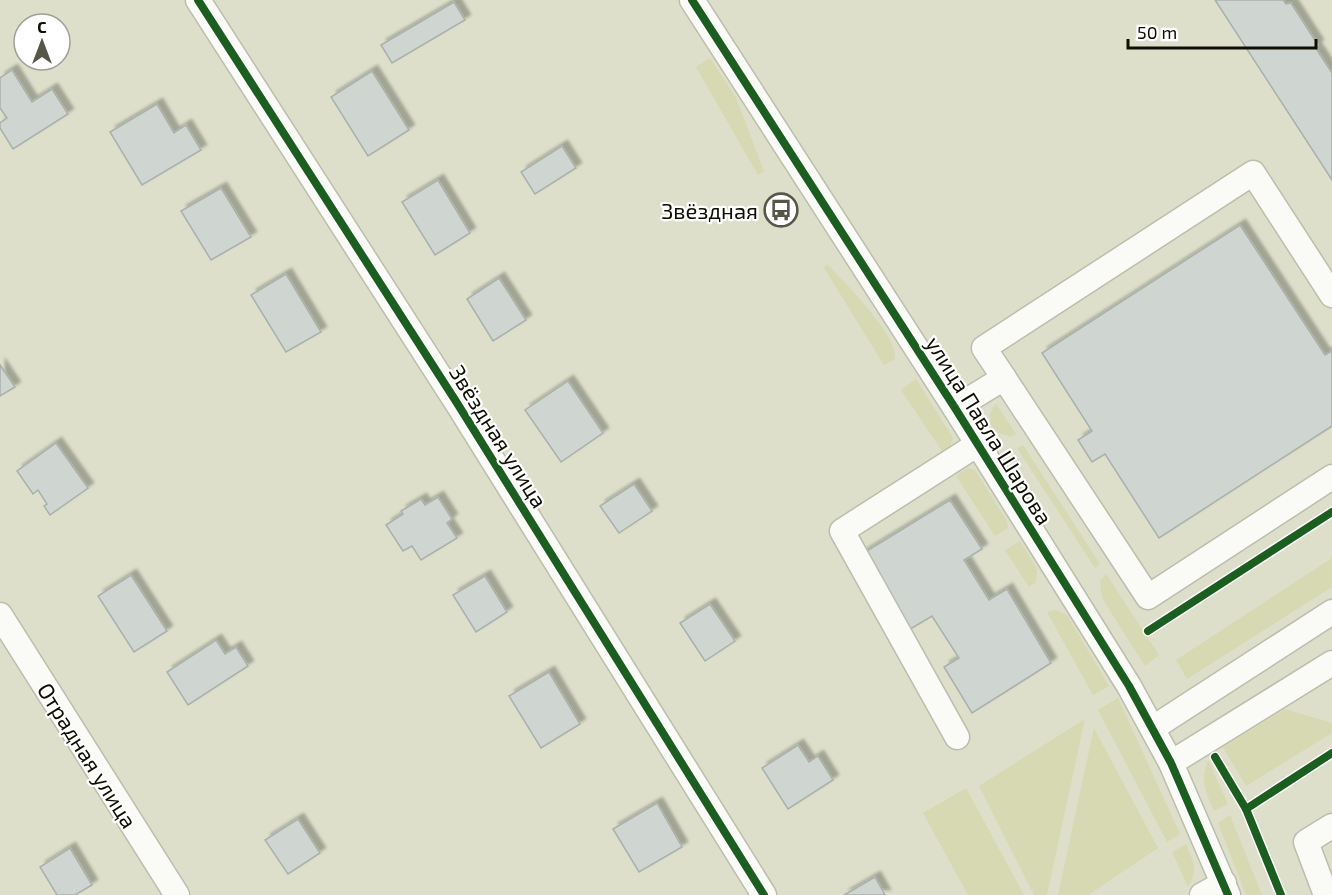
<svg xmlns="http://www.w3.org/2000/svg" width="1332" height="895" viewBox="0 0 1332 895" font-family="'Exo 2',sans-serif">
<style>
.green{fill:#d7d9b3}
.building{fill:#cfd5d1;stroke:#aab0ab;stroke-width:1.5;filter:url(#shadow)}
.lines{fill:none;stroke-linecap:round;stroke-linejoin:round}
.minor-casing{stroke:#bcbdad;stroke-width:27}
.minor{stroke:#fafaf7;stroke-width:24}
.cycleway-casing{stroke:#fff;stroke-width:11}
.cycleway{stroke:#1b5e20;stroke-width:8}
.labels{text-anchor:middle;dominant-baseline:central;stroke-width:4.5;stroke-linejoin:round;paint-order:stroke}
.poi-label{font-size:22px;fill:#0e0e03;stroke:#fff;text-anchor:end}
.street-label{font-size:22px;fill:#0e0e03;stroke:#fff}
</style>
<defs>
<filter id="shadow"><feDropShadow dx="5.5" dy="-5.5" stdDeviation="1.5" flood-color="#0004"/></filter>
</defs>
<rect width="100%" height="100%" fill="#dddfca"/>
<g class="green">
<path d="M710,58L736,98L764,171L758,175L696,67Z"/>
<path d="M827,264C844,282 898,335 895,359L884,365L824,268Z"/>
<path d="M916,379L953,438L950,446L942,451L901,390Z"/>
<path d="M996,404L1016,434L1011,437L995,432C988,420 987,415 996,404Z"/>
<path d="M1023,445L1100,564L1095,568L1017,448Z"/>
<path d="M968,468L975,470L1007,521L1008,528L995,536L956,476Z"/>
<path d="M1020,541L1037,569L1036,582L1029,587L1005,550Z"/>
<path d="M1332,558V587L1187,679L1176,660Z"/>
<path d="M1106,574L1159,655L1145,666L1102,598L1100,581Z"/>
<path d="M1056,610L1067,615L1109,686L1093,695L1047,612Z"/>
<path d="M1118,698L1180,834L1167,842L1098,710Z"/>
<path d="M1285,709L1332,723V733L1246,786L1223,747Z"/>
<path d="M1085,719L1047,895H1034L979,786Z"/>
<path d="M1094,728L1158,848L1088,895H1058Z"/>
<path d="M1208,760L1228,804L1214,811C1205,790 1200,782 1208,760Z"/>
<path d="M966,788L1024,895H968L923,813Z"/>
<path d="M1230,815L1262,895H1246L1218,823Z"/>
<path d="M1186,844C1193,862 1199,869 1188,887L1172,852Z"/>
</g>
<g class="building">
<path d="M1215,0H1283L1286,4L1291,3L1318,45L1315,47L1332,73V180Z"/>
<path d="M454,2L465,20L392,63L381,45Z"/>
<path d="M12,70L32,102L52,89L68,114L13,149L0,128V123L7,118L0,108V78Z"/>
<path d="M372,71L409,130L368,156L331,97Z"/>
<path d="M157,104L174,133L186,125L201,150L142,185L110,132Z"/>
<path d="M562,146L576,168L535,194L521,172Z"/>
<path d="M438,180L470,233L435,255L402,202Z"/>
<path d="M221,188L251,237L211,260L181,211Z"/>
<path d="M1240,225L1325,355L1332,351V426L1159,538L1105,454L1092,462L1078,440L1092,431L1042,353Z"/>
<path d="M286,274L321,332L286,352L251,295Z"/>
<path d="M499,278L526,320L493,341L467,299Z"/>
<path d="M0,365L15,387L0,396Z"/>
<path d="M568,381L603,433L561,462L525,410Z"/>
<path d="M56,443L88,488L50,515L44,506L47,504L38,490L33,494L17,471Z"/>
<path d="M634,484L652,511L619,533L600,506Z"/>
<path d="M438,497L452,519L447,523L457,538L421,560L412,546L403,551L386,525L403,514L401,511L421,499L425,505Z"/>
<path d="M950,500L982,549L964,560L989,600L1007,589L1051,663L972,713L944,667L959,658L932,616L907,631L862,554Z"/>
<path d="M131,575L167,631L134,652L98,596Z"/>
<path d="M485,576L507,612L476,632L453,595Z"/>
<path d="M710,604L735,641L705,661L680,623Z"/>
<path d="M216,640L225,654L236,647L248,666L188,705L167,672Z"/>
<path d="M549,672L580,724L541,748L509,696Z"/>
<path d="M798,745L809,762L818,756L833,780L788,809L762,768Z"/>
<path d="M657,803L682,847L639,872L613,829Z"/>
<path d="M298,819L320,853L288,874L265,840Z"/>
<path d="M70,848L92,885L75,895H57L40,867Z"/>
<path d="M875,877L885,895H844Z"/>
</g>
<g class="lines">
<g class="minor-casing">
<g id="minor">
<path d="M198,0L457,403L764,895"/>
<path d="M692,0L955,408L1129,686L1171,763L1228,895"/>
<path d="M1004,378L984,348L1253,173L1332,295"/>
<path d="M955,408L1004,378L1148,597L1332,477"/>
<path d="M0,615L177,895"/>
<path d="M1153,728L1332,612"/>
<path d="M957,737L842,531L978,444"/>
<path d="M1171,763L1332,663"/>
<path d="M1202,895L1224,883"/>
<path d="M1326,895L1306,842L1332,826"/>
</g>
</g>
<use href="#minor" class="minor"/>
<g class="cycleway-casing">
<g id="cycleway">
<path d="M198,0L457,403L764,895"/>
<path d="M692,0L955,408L1129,686L1171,763L1228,895"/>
<path d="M1148,631L1332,512"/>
<path d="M1215,757L1246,809L1281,895"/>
<path d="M1246,809L1332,753"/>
</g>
</g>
<use href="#cycleway" class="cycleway"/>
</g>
<defs>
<g id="bus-ring" transform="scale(1.725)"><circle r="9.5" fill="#fff" stroke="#565749" stroke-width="1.5"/><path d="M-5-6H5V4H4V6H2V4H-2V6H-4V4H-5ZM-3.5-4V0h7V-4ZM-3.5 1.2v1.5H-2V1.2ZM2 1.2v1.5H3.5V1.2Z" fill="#565749"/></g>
</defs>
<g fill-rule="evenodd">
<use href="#bus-ring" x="781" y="210"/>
</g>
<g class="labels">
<g class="poi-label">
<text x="758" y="210">Звёздная</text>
</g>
<g class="street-label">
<text transform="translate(990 430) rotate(58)">улица Павла Шарова</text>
<text transform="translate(499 436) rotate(58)">Звёздная улица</text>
<text transform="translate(88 755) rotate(58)">Отрадная улица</text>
</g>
</g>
<g transform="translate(42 42)"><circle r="28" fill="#ffffff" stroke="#9f9f9a" stroke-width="1.5"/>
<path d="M0-4.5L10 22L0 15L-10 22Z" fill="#565749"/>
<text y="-9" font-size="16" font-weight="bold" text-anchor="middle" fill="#0e0e03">С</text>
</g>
<path d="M1128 39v9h188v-9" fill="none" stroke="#0e0e03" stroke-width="3"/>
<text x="1137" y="39" font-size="18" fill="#0e0e03" stroke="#ffffff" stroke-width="4.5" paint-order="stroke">50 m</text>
</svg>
